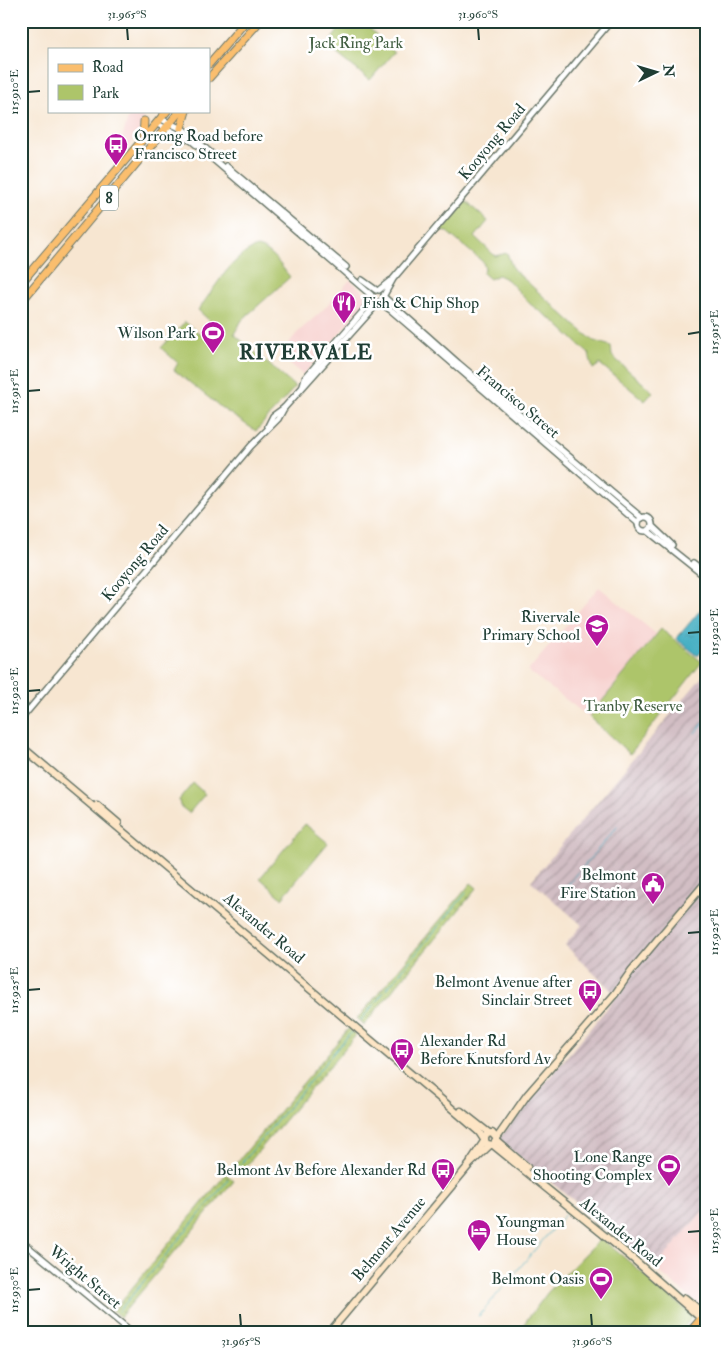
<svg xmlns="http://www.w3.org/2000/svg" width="728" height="1354" viewBox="0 0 728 1354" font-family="'IM FELL Double Pica',serif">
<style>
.built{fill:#f7d0ce}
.industrial{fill:url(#industrial-furrows)}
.grass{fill:url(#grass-dots);stroke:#66814f}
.park{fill:#adc56a;stroke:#66814f}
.water{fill:url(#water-ripples);stroke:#31757b}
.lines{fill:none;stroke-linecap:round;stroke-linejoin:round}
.stream{stroke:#43adc2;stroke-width:1}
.tertiary-casing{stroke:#6b786b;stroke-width:8}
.secondary-casing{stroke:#6b786b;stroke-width:9}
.primary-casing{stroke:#6b786b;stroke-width:9}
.trunk-casing{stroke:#6b786b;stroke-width:9}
.tertiary{stroke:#fff;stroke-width:5}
.secondary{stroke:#fde5c5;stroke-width:6}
.primary{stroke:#fabe6e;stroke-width:7}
.trunk{stroke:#fabe6e;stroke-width:7}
.ticks{fill:none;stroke:#1f3d34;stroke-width:2}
.labels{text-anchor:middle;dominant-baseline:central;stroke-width:5;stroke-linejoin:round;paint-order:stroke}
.shield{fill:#fff;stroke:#627771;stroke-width:1}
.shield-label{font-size:15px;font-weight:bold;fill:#1f3d34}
.park-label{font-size:16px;fill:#425f42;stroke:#fff}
.poi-label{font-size:16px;fill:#1f3d34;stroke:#fff;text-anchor:end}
.street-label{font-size:16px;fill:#1f3d34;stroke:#fff}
.district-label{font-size:21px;font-weight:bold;letter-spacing:1px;fill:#1f3d34;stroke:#fff}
.neatline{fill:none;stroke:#1f3d34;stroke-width:2}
.ticks-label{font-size:12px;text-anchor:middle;fill:#1f3d34}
</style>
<defs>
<pattern id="industrial-furrows" width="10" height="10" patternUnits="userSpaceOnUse" patternTransform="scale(1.25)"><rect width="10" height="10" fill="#d2bec4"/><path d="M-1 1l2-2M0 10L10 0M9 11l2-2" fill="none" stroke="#aa9ca0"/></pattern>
<pattern id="grass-dots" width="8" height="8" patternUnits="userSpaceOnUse" patternTransform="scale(1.25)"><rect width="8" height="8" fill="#adc56a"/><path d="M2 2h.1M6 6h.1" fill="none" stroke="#8ca158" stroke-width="1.8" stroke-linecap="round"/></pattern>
<pattern id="water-ripples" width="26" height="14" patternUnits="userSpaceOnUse" patternTransform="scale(1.25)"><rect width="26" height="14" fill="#43adc2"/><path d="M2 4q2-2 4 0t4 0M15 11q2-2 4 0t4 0" fill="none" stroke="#378e9e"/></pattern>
</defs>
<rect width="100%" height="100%" fill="#fff"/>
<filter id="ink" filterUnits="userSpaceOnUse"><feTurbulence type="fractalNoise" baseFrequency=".02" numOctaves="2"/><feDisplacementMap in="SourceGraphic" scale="10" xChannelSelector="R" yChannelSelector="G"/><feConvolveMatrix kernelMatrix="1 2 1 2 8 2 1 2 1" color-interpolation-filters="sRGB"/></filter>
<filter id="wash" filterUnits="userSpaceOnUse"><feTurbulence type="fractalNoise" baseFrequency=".0096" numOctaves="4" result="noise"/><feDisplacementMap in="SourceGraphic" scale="20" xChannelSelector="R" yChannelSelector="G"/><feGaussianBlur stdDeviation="1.12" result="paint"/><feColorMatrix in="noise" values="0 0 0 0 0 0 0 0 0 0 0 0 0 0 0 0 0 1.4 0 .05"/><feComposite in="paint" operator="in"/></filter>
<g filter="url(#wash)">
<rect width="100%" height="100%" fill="#f7e6d1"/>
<g class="built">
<path d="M130,111H144L140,132L125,152L119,149Z"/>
<path d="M350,280L366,294L367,302L303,375L279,355L297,333L322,311Z"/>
<path d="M599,587L656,634L589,717L528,671Z"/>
<path d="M707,1206V1312L655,1268Z"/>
</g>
<path class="industrial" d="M707,671V1206L655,1268L611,1230L498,1140L617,996L565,945L582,925L531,881Z"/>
<g class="grass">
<path d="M471,883L477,888L364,1025L357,1019Z"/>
<path d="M349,1028L356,1035L242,1171L235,1165Z"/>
<path d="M226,1174L234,1181L120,1317L113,1311Z"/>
</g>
<g class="park">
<path d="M345,21H362L394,52L370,80L327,46Z"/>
<path d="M464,200L488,221L475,237L495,256L507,253L513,269L577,327L594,341L611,346L612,356L653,392L645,401L600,364L593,369L589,354L555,322L530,304L508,280L498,275L490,279L482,272L485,269L483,262L447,232L438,231Z"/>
<path d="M257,247C272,250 280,265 290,277L242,320L234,334L295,387L256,431L223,409L174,370L178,363L161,348L185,322L200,334L210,321L198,310C214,290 231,256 257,247Z"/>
<path d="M661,629L702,662L630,754L589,717Z"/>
<path d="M193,783L205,794L189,813L180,806L179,800Z"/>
<path d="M305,824L328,843L282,898L260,878Z"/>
<path d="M601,1238L691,1314V1319L680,1333H517L548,1292Z"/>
</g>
<path class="water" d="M707,602V645L698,656L676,639Z"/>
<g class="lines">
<g class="stream">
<path d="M695,733L707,719"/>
<path d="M567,886L617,827"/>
<path d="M361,1020L466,893"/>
<path d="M239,1166L351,1032"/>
<path d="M119,1311L229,1179"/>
<path d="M479,1316L564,1215"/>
</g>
</g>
</g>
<g filter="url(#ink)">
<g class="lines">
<g class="tertiary-casing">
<g id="tertiary">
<path d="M161,119L184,130L212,154"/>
<path d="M157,124L192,141L371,295"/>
<path d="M226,166L346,267"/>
<path d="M362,280L376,290"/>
<path d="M379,290L390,281"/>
<path d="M384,295L393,279L611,21"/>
<path d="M384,297L458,363L642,518"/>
<path d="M379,302L392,311L638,523"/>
<path d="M303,385L305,378L365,309L371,298"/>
<path d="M268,426L273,416L284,408L378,303"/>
<circle cx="645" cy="524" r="7"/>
<path d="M652,526L672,545"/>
<path d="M648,531L707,578"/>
<path d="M694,563L707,573"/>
<path d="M21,719L251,446L278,419L284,408"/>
<path d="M21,1241L133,1333"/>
</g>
</g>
<g class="secondary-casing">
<g id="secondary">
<path d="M21,746L442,1100L479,1132L487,1144L493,1145L497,1139L492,1133L487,1134L485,1138"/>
<path d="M97,805L118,823"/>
<path d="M461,1111L489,1133"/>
<path d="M497,1138L527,1095L615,994L631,971L707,881"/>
<path d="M497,1141L527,1167"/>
<path d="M493,1145L631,1257L704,1321"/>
<path d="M471,1161L485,1140"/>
<path d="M685,1298L707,1316"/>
<path d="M329,1333L470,1164L490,1145"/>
</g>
</g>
<g class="primary-casing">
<g id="primary">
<path d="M689,1333L707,1312"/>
<path d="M698,1333L707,1324"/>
</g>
</g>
<g class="trunk-casing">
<g id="trunk">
<path d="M209,64L246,21"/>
<path d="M209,78L260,21"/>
<path d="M181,128L186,111"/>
<path d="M143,138L144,121"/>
<path d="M21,283L167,111"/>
<path d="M21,302L180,111"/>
</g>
</g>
<use href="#tertiary" class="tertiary"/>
<use href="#secondary" class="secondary"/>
<use href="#primary" class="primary"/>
<use href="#trunk" class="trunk"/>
</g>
</g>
<path class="ticks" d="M127,28L128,40M478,28L479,40M28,92L40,91M688,334L700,332M28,391L40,390M688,633L700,632M28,691L40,690M688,933L700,932M28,990L40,989M688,1232L700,1231M28,1290L40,1289M240,1314L241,1326M591,1314L592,1326"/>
<defs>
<g id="bus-pin" transform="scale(1.25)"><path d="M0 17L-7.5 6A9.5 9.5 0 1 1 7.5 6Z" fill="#b5179e" stroke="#fff"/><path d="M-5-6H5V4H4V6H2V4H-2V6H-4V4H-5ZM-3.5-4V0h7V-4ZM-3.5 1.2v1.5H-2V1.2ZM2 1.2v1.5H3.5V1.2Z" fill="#fff"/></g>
<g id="restaurant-pin" transform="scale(1.25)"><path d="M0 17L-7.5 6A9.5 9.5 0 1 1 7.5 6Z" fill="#b5179e" stroke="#fff"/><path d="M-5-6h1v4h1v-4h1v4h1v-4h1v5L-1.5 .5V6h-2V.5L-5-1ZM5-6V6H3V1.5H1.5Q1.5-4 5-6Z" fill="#fff"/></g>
<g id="stadium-pin" transform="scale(1.25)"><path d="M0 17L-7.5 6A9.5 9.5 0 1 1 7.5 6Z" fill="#b5179e" stroke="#fff"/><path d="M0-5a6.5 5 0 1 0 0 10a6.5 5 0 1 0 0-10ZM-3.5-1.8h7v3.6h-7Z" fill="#fff"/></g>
<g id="school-pin" transform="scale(1.25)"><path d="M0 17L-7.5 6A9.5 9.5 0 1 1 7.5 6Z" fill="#b5179e" stroke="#fff"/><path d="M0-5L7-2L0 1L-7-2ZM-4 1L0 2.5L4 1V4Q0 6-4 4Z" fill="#fff"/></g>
<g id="civic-pin" transform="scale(1.25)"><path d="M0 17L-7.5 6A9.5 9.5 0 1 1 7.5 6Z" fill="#b5179e" stroke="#fff"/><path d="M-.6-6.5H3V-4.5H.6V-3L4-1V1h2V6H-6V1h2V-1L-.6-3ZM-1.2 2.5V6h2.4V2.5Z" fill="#fff"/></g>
<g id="hotel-pin" transform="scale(1.25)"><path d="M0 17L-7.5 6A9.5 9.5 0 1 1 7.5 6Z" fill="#b5179e" stroke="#fff"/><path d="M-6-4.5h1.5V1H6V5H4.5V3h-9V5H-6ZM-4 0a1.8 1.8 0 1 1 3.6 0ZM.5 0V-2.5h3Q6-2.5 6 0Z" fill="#fff"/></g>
</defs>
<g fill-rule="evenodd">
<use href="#bus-pin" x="116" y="145"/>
<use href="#restaurant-pin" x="344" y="303"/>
<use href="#stadium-pin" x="213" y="333"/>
<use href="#school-pin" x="597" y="626"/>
<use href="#civic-pin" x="653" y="884"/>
<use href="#bus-pin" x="590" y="991"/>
<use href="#bus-pin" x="402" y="1050"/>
<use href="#stadium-pin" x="669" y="1166"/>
<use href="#bus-pin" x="443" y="1170"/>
<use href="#hotel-pin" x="479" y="1231"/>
<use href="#stadium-pin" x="601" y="1279"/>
</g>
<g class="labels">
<rect class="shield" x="100" y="185.5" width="18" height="25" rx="4"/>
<g class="shield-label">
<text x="109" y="198">8</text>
</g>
<g class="park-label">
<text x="356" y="43">Jack Ring Park</text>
<text x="633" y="706">Tranby Reserve</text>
</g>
<g class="poi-label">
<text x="134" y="136" text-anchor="start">Orrong Road before<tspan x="134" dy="18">Francisco Street</tspan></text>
<text x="362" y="303" text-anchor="start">Fish &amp; Chip Shop</text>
<text x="196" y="333">Wilson Park</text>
<text x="580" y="617">Rivervale<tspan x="580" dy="18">Primary School</tspan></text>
<text x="636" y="875">Belmont<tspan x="636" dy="18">Fire Station</tspan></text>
<text x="572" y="982">Belmont Avenue after<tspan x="572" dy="18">Sinclair Street</tspan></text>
<text x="420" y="1041" text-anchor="start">Alexander Rd<tspan x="420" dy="18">Before Knutsford Av</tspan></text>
<text x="652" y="1157">Lone Range<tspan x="652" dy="18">Shooting Complex</tspan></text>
<text x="426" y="1170">Belmont Av Before Alexander Rd</text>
<text x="496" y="1222" text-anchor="start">Youngman<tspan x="496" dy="18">House</tspan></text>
<text x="584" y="1279">Belmont Oasis</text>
</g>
<g class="street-label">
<text transform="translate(492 142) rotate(-50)">Kooyong Road</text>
<text transform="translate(518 402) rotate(40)">Francisco Street</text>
<text transform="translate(135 563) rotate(-50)">Kooyong Road</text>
<text transform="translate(264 928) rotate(40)">Alexander Road</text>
<text transform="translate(621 1232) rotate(39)">Alexander Road</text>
<text transform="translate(389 1239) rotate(-50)">Belmont Avenue</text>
<text transform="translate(85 1277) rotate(40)">Wright Street</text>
</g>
<g class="district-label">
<text x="306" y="352">RIVERVALE</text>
</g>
</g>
<rect width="728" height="1354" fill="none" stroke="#fff" stroke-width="55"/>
<rect x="48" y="48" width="162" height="65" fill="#ffffff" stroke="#a5b1ae"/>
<rect x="58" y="64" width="25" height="8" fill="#fabe6e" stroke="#a5b1ae"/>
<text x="92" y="72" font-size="15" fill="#1f3d34">Road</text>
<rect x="58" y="85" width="25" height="15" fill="#adc56a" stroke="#a5b1ae"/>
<text x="92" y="98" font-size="15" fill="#1f3d34">Park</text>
<g transform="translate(656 72) rotate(85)" stroke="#ffffff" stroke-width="4" paint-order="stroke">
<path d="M0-4L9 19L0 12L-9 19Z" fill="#1f3d34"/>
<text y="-8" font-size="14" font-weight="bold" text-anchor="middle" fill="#1f3d34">N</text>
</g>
<rect x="28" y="28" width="672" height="1298" class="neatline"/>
<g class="ticks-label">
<text x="127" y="18">31.965°S</text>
<text x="478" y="18">31.960°S</text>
<text transform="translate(14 92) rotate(-90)" y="4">115.910°E</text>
<text transform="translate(714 332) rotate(-90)" y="4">115.915°E</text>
<text transform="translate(14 391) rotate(-90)" y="4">115.915°E</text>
<text transform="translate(714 632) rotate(-90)" y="4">115.920°E</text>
<text transform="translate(14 691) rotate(-90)" y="4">115.920°E</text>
<text transform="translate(714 932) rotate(-90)" y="4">115.925°E</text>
<text transform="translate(14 990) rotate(-90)" y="4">115.925°E</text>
<text transform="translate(714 1231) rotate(-90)" y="4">115.930°E</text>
<text transform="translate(14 1290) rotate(-90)" y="4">115.930°E</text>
<text x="241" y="1345">31.965°S</text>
<text x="592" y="1345">31.960°S</text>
</g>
</svg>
